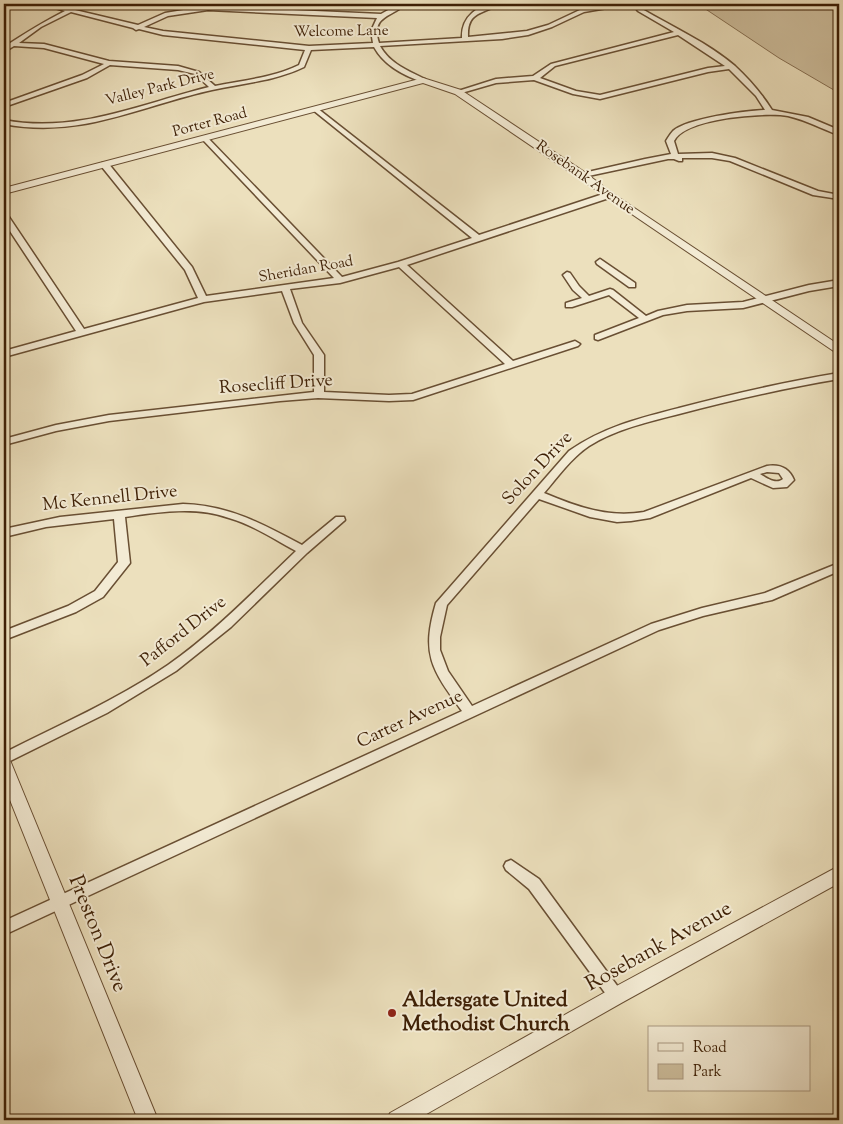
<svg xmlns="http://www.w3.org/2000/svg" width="843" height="1124" viewBox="0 0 843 1124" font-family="'Sorts Mill Goudy',serif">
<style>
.green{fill:#cebf9e;stroke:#866f52}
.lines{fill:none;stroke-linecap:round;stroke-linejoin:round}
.minor-casing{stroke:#694f33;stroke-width:3}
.tertiary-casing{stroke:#694f33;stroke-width:2}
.minor{fill:#f3ebd4;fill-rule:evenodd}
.tertiary{fill:#f3ebd4;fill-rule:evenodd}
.poi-dot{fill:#8f2418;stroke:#f3ebd4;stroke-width:2}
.labels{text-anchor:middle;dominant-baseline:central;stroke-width:4;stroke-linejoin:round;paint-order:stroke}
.far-street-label{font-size:15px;fill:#3d1f05;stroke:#f3ebd4}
.street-label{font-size:18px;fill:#3d1f05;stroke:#f3ebd4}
.near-street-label{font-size:21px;fill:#3d1f05;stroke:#f3ebd4}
.near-poi-label{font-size:21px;font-weight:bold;fill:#3d1f05;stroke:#f3ebd4;text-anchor:start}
</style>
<rect width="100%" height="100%" fill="#ece0bd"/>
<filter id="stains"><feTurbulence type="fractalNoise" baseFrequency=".004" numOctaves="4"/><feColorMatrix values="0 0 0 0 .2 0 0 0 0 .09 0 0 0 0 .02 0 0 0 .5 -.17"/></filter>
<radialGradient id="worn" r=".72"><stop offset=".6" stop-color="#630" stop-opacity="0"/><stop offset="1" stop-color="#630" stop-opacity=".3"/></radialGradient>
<path class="green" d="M698,4H839V93L779,58Z"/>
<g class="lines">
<g class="minor-casing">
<g id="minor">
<path d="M42,4C52,3 63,9 73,7L75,10L138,25L165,13L208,6L381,14L399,4H406C392,17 370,16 379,43L462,38C461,17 478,3 499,4C482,15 467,11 468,37L527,31L548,25L582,9L610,4H640L642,9C673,27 708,43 735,66C748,78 762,94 772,110L808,117L839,130V135C822,129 806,120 788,116C765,112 685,118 674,141L678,154L712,153L735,158L818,191L839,195V199L813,195L730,161L712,158H682V161H679L674,159H668L579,178V174L645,159L671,154L666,141C668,138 670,134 673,131C688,118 745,111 765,110L756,96L729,69L708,72L600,99L573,94L534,80L496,83L458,94L455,92L496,79L533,76L551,64L674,32L638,11L635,7H613L584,12L552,27L528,35L502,39L380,46C390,64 409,71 425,79V81L423,82C404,76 384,65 374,47L311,50L304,67C275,81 244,83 212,90C140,106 80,139 4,124V120C76,134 140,104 209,87L195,74L178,70L110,65L87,78L4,107V103L82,75L104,64L44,48L14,46L4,52V47C24,34 43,22 65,11ZM208,10L377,18L371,31L373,43L309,46L163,31L144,27L168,16ZM71,12L133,28L136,30L139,29L163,35L305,50L299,65C272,78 244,80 215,86L199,72L178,66L109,61L44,44L19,43L41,27ZM678,35L725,66L708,68L600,95L576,91L540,78L555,66Z"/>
<path d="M313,108H317L479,235L606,193H612V197L407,265L513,361L575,341L580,344L578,346L413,400L389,401L318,398L280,401L109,421L56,431L4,445V439L56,425L109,415L314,392V355L294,323L282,291L204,302L4,357V351L76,331L4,222V214H7L84,329L198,298L185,270L102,167V163H108L192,267L206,296L334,278L203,140L202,138L206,136L342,277L398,262L472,238L313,110ZM399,267L505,364L412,394L389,395L324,392V355L302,323L290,289L340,283Z"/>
<path d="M600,259L635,283V287H629L597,264L596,262Z"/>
<path d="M567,272L570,273L579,286L589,296L610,289L613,290L646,316L658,311L687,305L743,302L809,285L839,280V286L809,291L743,308L687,311L663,315L598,340L595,339V335L639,318L609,295L572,307H566V303L582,298L573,290L563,275Z"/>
<path d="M839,373V379C785,388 732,400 679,414C648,422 616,429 589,446C571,458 558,477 544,493C577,507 608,518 644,512L767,466C780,464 789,468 794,480L787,487L773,488L751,478L650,518L631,521L617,522L590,517L539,499L447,605L440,637V650L448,671L472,706L651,624L702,608L765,593L839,563V571L772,600L703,616L659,630L4,935V921L462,711C431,669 421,654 436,603L569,451C603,427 640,418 679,408C732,394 785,382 839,373ZM767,472L779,473L783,479C776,485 767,478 760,474Z"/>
<path d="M183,504C228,505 263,524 302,545L336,517H344L345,520L307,553L231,627L176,671L107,713L4,764V753C59,725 117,700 168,665C215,632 255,590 296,551C274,539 253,525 229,518C196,506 159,512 125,517L130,563L103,597L76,612L4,640V631L68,606L95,591L118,562L114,519L46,527L4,537V529L60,517Z"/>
<path d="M511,860L539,879L621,991L624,996L621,1001L616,1003L611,1001L529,889L506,870L504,866L506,862Z"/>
</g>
</g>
<g class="tertiary-casing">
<g id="tertiary">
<path d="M423,78L461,90L583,171L612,193L839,345V353L835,352L455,94L423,83L4,194V188Z"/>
<path d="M4,759L10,760L12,765L158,1120H138L4,785Z"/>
<path d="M839,866V883L623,1002L416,1120H387L390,1113L609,990Z"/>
</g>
</g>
<use href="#minor" class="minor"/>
<use href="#tertiary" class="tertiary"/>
</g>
<circle class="poi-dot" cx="392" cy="1013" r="5"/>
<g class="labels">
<g class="far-street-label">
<text transform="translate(341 32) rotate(-1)">Welcome Lane</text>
<text transform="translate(160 88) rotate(-14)">Valley Park Drive</text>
<text transform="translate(210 123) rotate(-15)">Porter Road</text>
<text transform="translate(585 178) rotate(35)">Rosebank Avenue</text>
<text transform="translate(306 270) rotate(-10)">Sheridan Road</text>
</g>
<g class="street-label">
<text transform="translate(276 385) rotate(-4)">Rosecliff Drive</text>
<text transform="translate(538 469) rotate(-47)">Solon Drive</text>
<text transform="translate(110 499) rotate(-6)">Mc Kennell Drive</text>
<text transform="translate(184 632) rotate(-38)">Pafford Drive</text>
<text transform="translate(410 720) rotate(-25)">Carter Avenue</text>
</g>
<g class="near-street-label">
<text transform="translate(97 934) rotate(68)">Preston Drive</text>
<text transform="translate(659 947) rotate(-29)">Rosebank Avenue</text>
</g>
<g class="near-poi-label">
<text x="402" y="1001">Aldersgate United<tspan x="402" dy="24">Methodist Church</tspan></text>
</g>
</g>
<rect width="843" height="1124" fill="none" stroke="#ece0bd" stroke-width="20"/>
<rect x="5" y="5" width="833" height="1114" fill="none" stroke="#3d1f05" stroke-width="2.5"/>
<rect x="10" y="10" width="823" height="1104" fill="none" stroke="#3d1f05"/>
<rect x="648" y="1026" width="162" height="65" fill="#f3ebd4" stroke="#aa9981"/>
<rect x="658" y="1043" width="25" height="8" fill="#f3ebd4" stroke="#aa9981"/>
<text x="693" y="1052" font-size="15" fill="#3d1f05">Road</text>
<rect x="658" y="1064" width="25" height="15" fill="#cebf9e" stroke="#aa9981"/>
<text x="693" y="1076" font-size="15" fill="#3d1f05">Park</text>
<rect width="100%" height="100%" filter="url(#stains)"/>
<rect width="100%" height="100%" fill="url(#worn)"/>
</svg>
